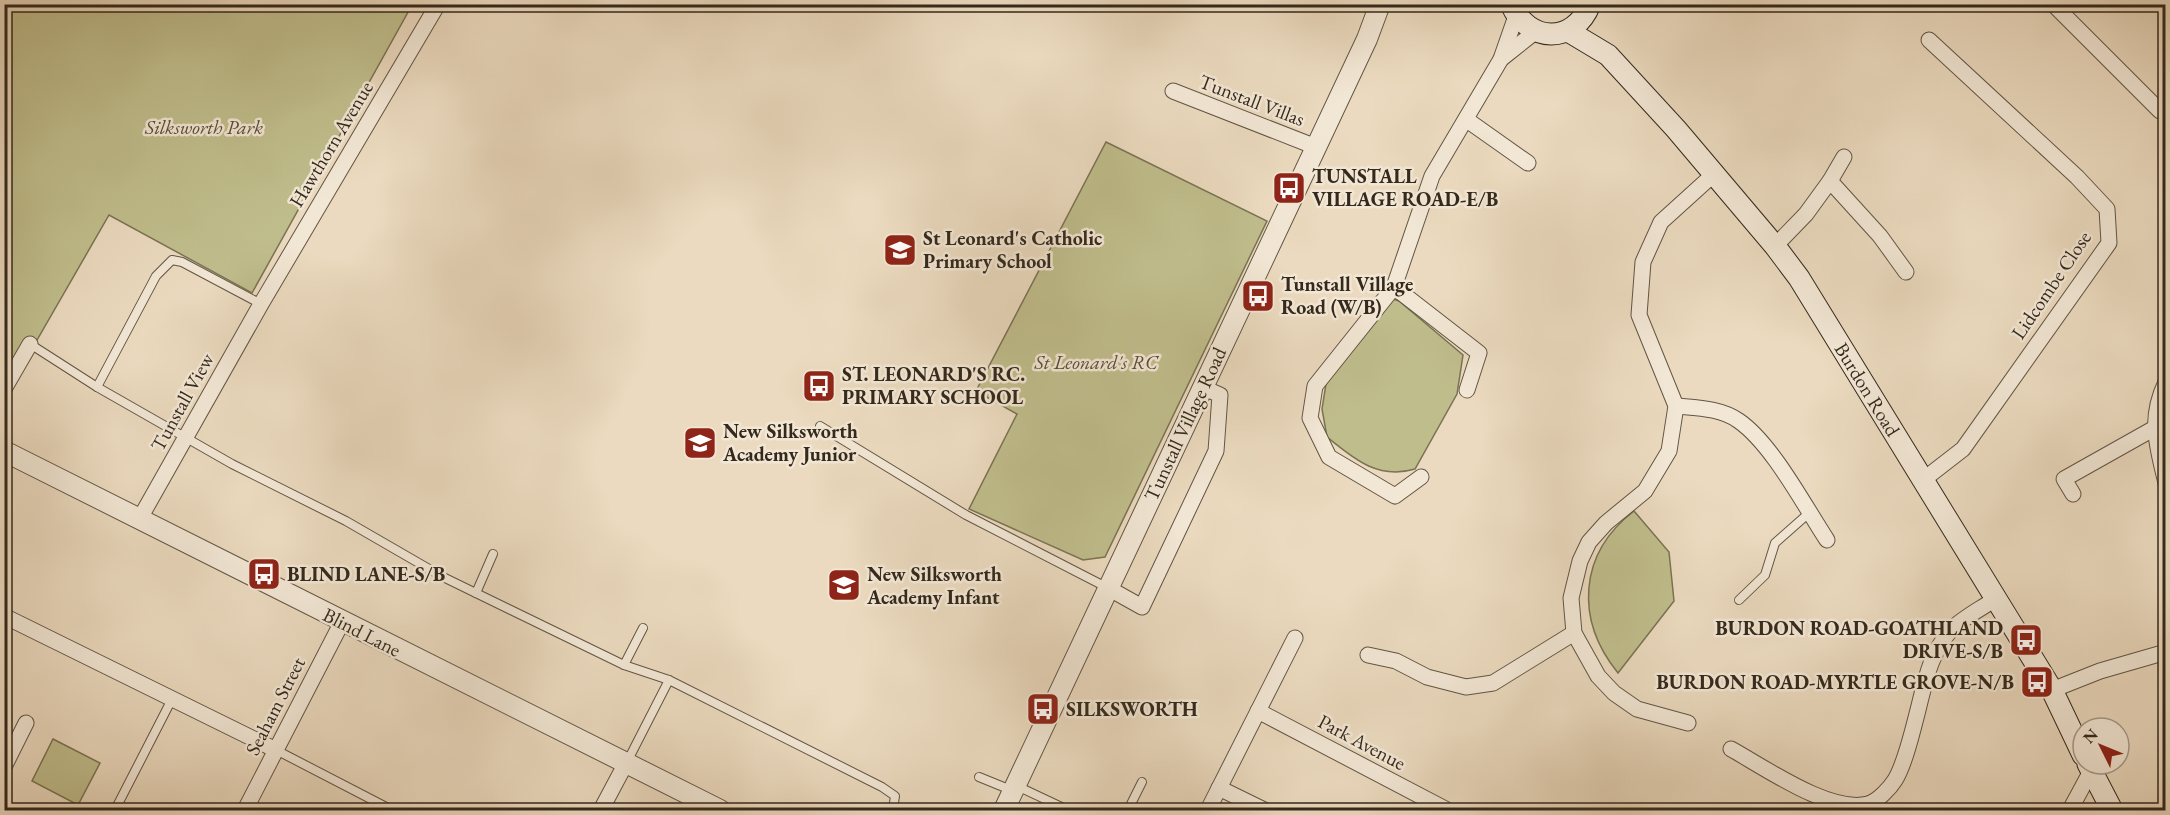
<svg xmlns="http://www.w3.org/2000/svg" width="2170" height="815" viewBox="0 0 2170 815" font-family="'EB Garamond',serif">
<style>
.green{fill:#c0bd8c;stroke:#7a7354;stroke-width:1.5}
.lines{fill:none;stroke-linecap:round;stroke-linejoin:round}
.service-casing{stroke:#625545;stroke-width:10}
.minor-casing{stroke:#625545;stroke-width:17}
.tertiary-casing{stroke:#625545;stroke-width:22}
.secondary-casing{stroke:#34291c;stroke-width:23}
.service{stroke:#f2e7d5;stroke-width:8}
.minor{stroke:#f2e7d5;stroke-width:15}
.tertiary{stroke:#f2e7d5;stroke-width:20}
.secondary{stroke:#f2e7d5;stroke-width:21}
.labels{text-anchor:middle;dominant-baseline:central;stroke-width:5;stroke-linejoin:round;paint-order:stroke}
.street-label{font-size:20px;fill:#34291c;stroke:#f2e7d5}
.park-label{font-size:20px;font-style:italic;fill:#574e38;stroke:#f2e7d5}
.poi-label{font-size:20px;font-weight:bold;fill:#34291c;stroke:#f2e7d5;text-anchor:start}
</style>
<rect width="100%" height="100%" fill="#ebdabf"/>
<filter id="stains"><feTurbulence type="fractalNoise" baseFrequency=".00333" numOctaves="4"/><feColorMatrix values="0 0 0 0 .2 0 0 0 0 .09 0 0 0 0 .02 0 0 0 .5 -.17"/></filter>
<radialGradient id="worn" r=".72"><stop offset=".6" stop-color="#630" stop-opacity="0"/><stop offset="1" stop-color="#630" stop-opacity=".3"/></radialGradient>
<g class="green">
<path d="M5,5H412L252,293L109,215L37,340H28L5,381Z"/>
<path d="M1106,142L1267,221L1105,557L1083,560L969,509L1017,414L976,391Z"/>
<path d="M1390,298L1399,301L1463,355L1457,394L1415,469C1378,480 1354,459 1327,437L1322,409L1326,384Z"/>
<path d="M1634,511L1669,552L1674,601L1618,673C1575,620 1578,554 1634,511Z"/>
<path d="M53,739L100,763L78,805L32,781Z"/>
</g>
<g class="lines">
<g class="service-casing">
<g id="service">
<path d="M30,344L97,387L232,464L346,521L443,577L624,665L669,680L882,787L895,796L893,810"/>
<path d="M97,387L156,276L172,260L182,262L261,304"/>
<path d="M820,426L966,515L1108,588"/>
<path d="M476,593L493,554"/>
<path d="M1739,600L1765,575L1775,543L1809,513"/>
<path d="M624,665L643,628"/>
<path d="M276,750L392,810"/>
<path d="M627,762L669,680"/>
<path d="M979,777L1011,790"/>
<path d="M1017,786L1068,810"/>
<path d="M115,810L172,699"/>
<path d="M1128,810L1142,782"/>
</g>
</g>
<g class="minor-casing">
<g id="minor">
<path d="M2053,4L2160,111L2166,106"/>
<path d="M1501,59L1535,32"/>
<path d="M1173,91L1316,147"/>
<path d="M1467,120L1528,163"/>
<path d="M1830,181L1844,157"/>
<path d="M1775,246L1806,214L1830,181L1880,236L1906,272"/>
<path d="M1394,287L1479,353L1467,390"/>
<path d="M2166,382C2148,419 2157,446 2166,483"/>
<path d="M4,389L30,344"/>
<path d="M1676,406C1697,408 1721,408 1739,421C1772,444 1804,505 1827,540"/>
<path d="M1421,477L1395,496L1329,457L1310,418L1315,386L1394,287L1432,176L1501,59L1516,16"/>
<path d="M1923,480L1963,449L2109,243L2107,209L2077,177L1929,40"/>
<path d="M2073,494L2064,479L2153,429"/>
<path d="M139,520L261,304L438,4"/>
<path d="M1108,588L1142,607L1216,451L1220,395L1202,387"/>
<path d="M4,616L276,750"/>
<path d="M1368,655L1396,661L1427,677L1466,687L1493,683L1574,633"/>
<path d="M2052,690L2100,671L2166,652"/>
<path d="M1258,711L1447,810"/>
<path d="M1688,723L1637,709L1614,693L1598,676L1574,633L1571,598L1580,561L1589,542L1606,523L1645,491L1669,451L1676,406L1639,315L1643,262L1661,222L1714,174"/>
<path d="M1731,749C1764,767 1830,814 1868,804C1878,801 1890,788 1895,780C1905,764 1913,729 1918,710C1925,682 1930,654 1950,631C1962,618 1981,609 1995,599"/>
<path d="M4,767L26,723"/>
<path d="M1219,788L1264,810"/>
<path d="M245,810L342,622"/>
<path d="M601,810L626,763"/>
<path d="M1208,810L1295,638"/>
<path d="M2070,810L2091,771"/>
</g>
</g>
<g class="tertiary-casing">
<g id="tertiary">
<path d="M4,451L720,810"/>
<path d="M1004,810L1367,39L1380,4"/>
</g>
</g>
<g class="secondary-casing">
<g id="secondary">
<path d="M1511,4C1528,43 1574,45 1590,4"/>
<path id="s1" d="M1568,31L1608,55L1676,129L1775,246L1799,278L2052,690L2083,755"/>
<path d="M2088,764L2112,810"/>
</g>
</g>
<use href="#service" class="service"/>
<use href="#minor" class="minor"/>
<use href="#tertiary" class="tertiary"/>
<use href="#secondary" class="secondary"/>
</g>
<defs>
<g id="bus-square" transform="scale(1.725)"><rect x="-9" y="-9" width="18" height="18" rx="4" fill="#8f2418" stroke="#f2e7d5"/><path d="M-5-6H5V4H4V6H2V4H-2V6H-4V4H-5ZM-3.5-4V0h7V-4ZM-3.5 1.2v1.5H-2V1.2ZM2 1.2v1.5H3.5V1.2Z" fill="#fff"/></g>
<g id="school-square" transform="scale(1.725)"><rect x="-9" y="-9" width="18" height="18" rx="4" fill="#8f2418" stroke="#f2e7d5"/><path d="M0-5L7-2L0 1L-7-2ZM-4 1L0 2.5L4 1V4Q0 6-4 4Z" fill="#fff"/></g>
</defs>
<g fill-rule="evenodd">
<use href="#bus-square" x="1289" y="188"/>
<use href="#school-square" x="900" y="250"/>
<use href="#bus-square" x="1258" y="296"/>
<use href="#bus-square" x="819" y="386"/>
<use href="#school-square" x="700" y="443"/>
<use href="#bus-square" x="264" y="574"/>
<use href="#school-square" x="844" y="585"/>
<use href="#bus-square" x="2026" y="640"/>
<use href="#bus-square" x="2037" y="682"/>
<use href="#bus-square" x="1043" y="709"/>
</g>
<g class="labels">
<g class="street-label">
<text transform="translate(1252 100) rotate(21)">Tunstall Villas</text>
<text transform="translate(331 144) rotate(-59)">Hawthorn Avenue</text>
<text transform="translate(2051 285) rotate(-56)">Lidcombe Close</text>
<text stroke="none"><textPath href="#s1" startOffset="471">Burdon Road</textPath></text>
<text transform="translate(182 402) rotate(-61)">Tunstall View</text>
<text transform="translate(1185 424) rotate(-65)">Tunstall Village Road</text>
<text transform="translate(362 632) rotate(27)">Blind Lane</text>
<text transform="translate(275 706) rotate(-63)">Seaham Street</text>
<text transform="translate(1362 742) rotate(28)">Park Avenue</text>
</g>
<g class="park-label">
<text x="204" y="127">Silksworth Park</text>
<text x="1096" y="362">St Leonard's RC</text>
</g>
<g class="poi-label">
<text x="1312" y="176">TUNSTALL<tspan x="1312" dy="23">VILLAGE ROAD-E/B</tspan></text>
<text x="923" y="238">St Leonard's Catholic<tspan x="923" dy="23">Primary School</tspan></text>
<text x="1281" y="284">Tunstall Village<tspan x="1281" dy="23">Road (W/B)</tspan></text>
<text x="842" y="374">ST. LEONARD'S RC.<tspan x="842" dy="23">PRIMARY SCHOOL</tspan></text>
<text x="723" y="431">New Silksworth<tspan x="723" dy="23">Academy Junior</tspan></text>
<text x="287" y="574">BLIND LANE-S/B</text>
<text x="867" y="574">New Silksworth<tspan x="867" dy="23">Academy Infant</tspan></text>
<text x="2003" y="628" text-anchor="end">BURDON ROAD-GOATHLAND<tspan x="2003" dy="23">DRIVE-S/B</tspan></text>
<text x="2014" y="682" text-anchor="end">BURDON ROAD-MYRTLE GROVE-N/B</text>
<text x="1066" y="709">SILKSWORTH</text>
</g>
</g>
<rect width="2170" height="815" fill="none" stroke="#ebdabf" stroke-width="24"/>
<rect x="6" y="6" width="2158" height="803" fill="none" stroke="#34291c" stroke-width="3"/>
<rect x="12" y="12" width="2146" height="791" fill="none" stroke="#34291c" stroke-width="1.5"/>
<g transform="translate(2101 746) rotate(313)"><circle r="28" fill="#f2e7d5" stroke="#a69b8b" stroke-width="1.5"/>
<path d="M0-4.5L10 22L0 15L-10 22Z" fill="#8f2418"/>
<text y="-9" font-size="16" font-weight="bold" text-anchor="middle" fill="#34291c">N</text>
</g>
<rect width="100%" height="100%" filter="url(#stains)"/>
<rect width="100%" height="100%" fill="url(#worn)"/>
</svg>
